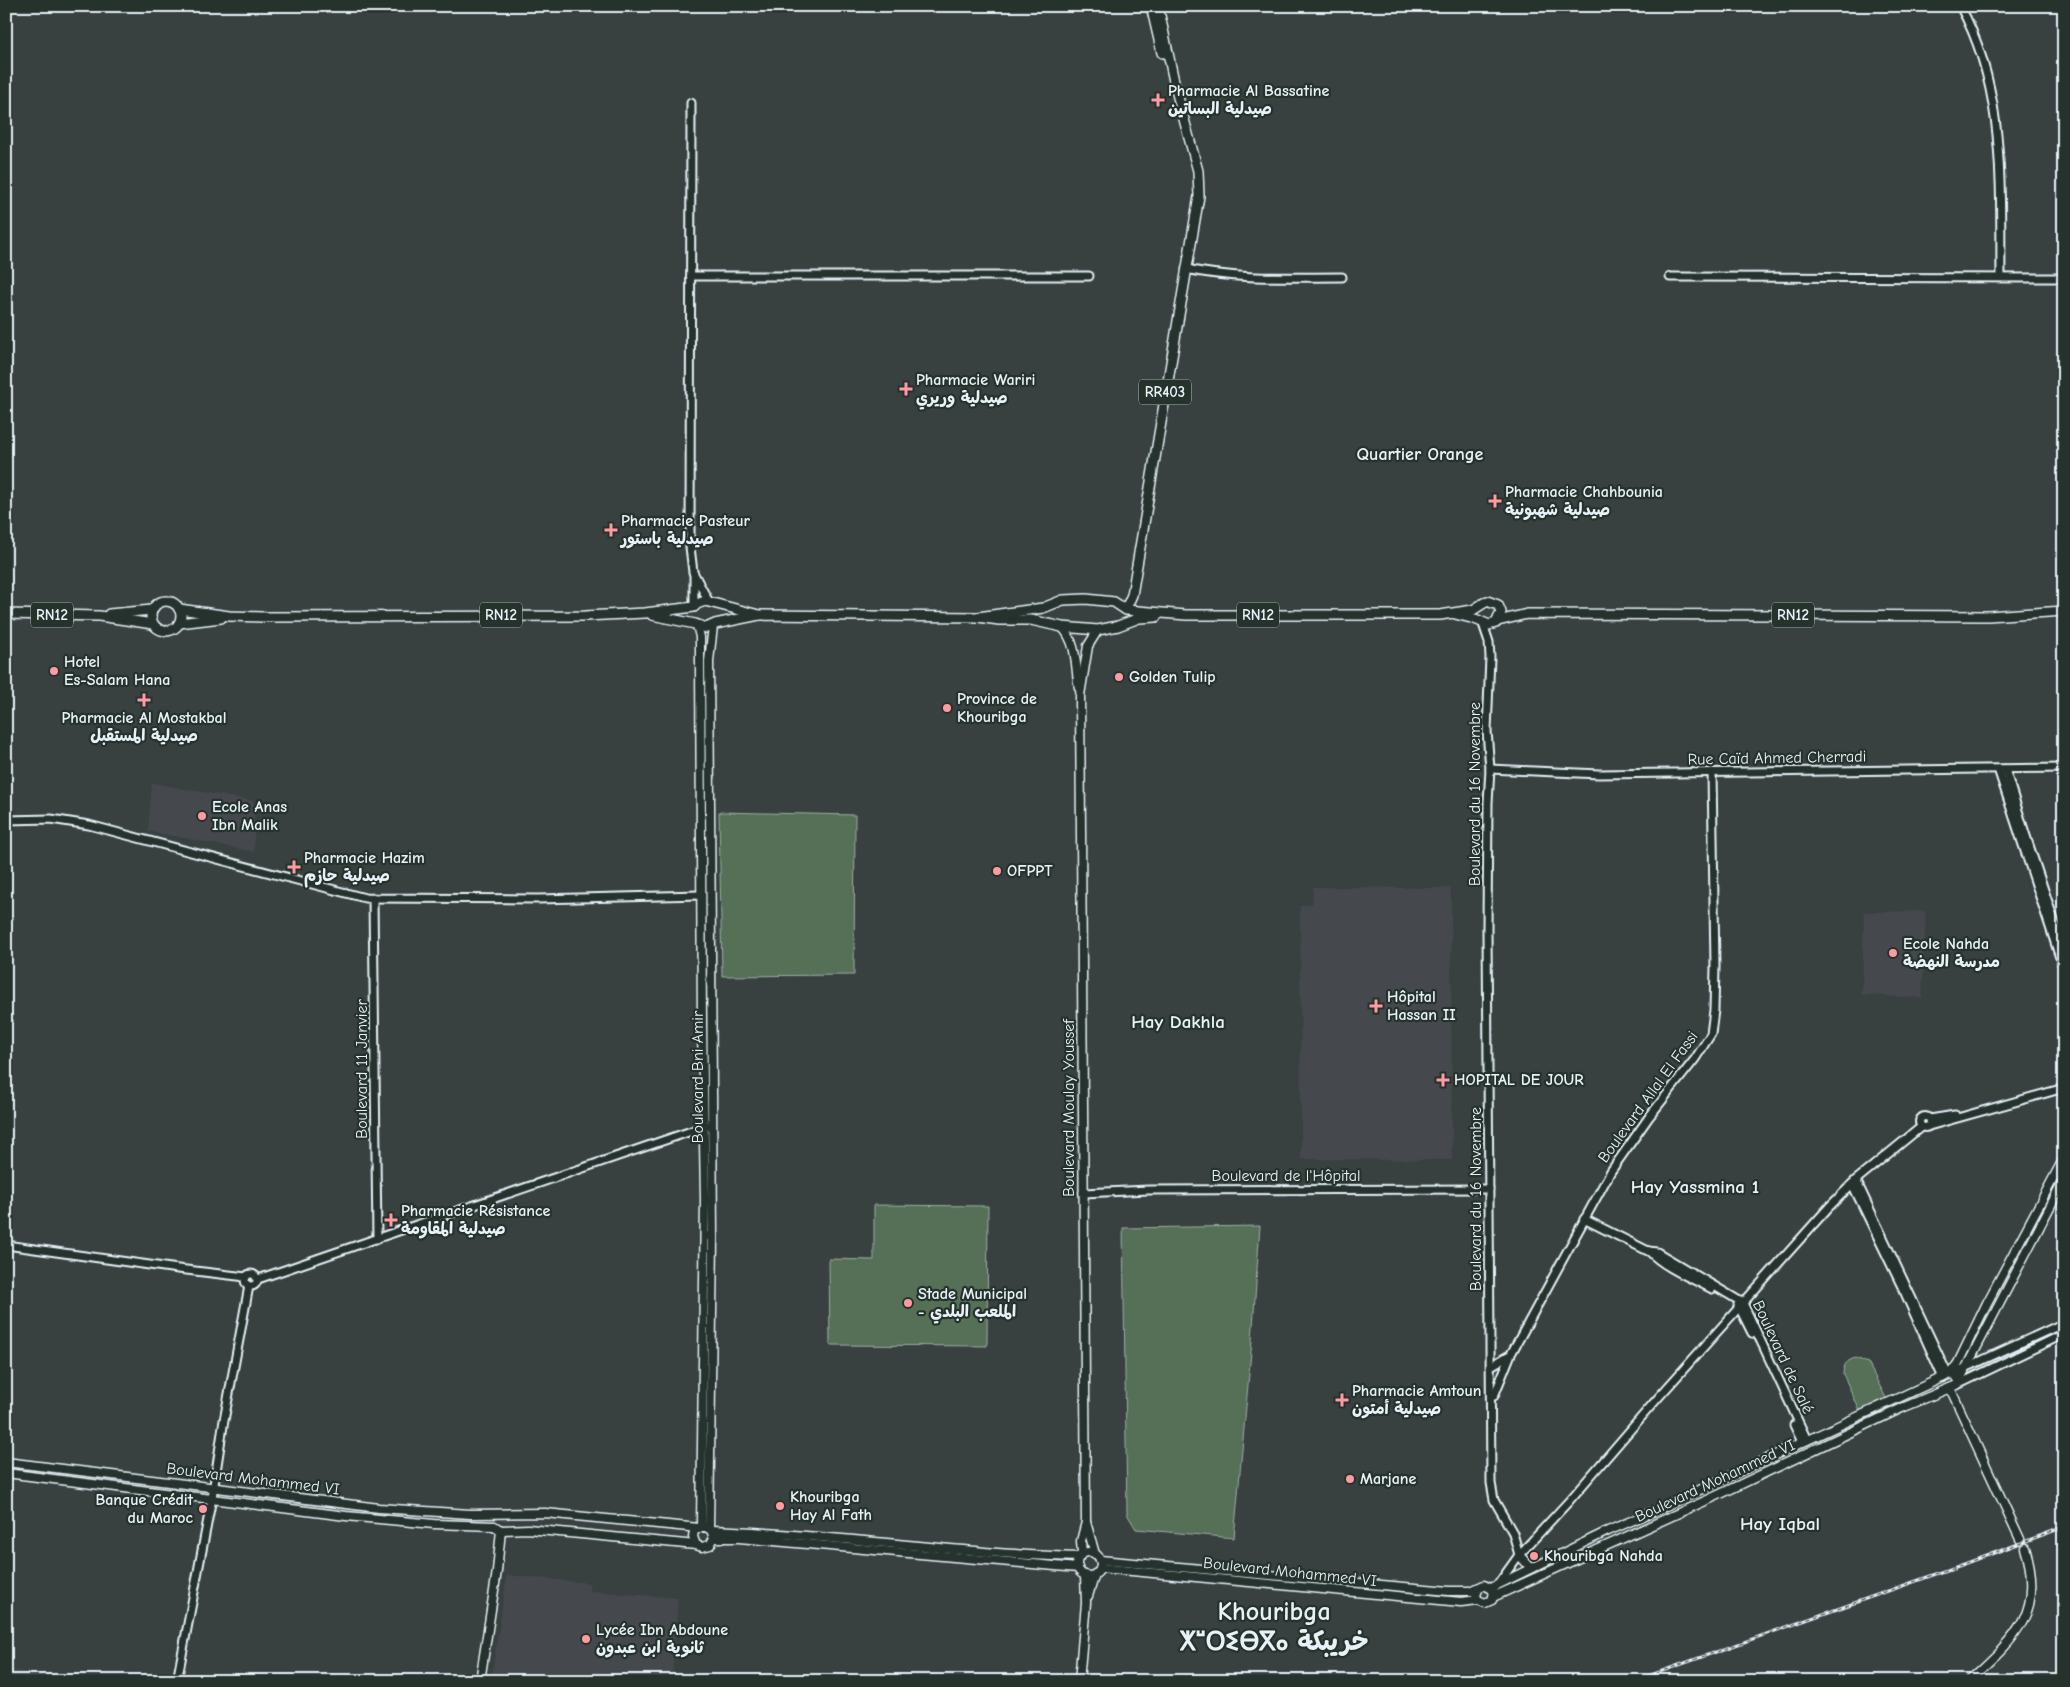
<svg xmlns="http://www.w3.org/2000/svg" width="2070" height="1687" viewBox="0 0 2070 1687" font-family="'Comic Neue','Playpen Sans Arabic','Noto Sans Tifinagh',sans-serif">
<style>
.built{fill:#44494d}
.green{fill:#557056;stroke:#9eb0a7}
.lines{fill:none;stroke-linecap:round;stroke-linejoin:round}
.tertiary-casing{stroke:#e8f1f8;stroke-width:11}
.secondary-casing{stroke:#e8f1f8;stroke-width:11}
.primary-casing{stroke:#e8f1f8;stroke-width:12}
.tertiary{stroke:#26332d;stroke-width:7}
.secondary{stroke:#26332d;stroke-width:8}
.primary{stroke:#26332d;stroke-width:9}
.rail-casing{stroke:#e8f1f8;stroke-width:3}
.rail{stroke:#26332d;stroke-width:1;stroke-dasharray:4;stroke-linecap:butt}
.poi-dot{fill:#ff9aa2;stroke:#26332d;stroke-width:2}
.labels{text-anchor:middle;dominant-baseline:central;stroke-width:4.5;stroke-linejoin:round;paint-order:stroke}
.shield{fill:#26332d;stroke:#aeb8bb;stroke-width:1}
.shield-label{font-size:15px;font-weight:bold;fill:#e8f1f8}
.poi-label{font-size:16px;font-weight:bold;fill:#e8f1f8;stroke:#26332d;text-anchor:start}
.street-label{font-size:16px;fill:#e8f1f8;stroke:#26332d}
.neighbourhood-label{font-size:18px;font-weight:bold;fill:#e8f1f8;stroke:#26332d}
.quarter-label{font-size:19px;font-weight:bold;fill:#e8f1f8;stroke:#26332d}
.town-label{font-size:26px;font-weight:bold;fill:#e8f1f8;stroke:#26332d}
</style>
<rect width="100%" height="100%" fill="#384040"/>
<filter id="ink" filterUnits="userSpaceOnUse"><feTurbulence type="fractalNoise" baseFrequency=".02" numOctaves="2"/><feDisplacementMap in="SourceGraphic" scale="10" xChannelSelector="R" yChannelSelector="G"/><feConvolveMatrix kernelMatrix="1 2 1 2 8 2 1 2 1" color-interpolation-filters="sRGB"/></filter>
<g filter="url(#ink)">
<g class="built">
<path d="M152,783L254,801V852L148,831Z"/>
<path d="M1313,887L1451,888L1452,1160L1301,1159L1300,906L1312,904Z"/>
<path d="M1926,911L1922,998L1862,995L1864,912Z"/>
<path d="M507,1575L589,1583V1591L678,1598L672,1681H491Z"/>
<path d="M6,1669L75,1681H6Z"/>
</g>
<g class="green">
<path d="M719,812L855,815L854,975L722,976Z"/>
<path d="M874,1205L988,1206L987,1346L830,1345L829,1259L874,1260Z"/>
<path d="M1260,1226L1252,1341L1234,1538L1136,1529L1127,1514L1123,1228Z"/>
<path d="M1856,1358L1868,1363L1886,1398L1860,1411L1843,1374C1843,1365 1847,1360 1856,1358Z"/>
</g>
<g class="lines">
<g class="tertiary-casing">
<g id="tertiary">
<path d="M1960,6C2006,89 2000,186 2001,277"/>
<path d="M691,103L690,547L693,572L709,602"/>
<path d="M1186,269C1238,280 1290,277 1342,277"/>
<path d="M691,276H1089"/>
<path d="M1670,277L2064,278"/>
<path d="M694,575V606"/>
<path d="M1483,624L1489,642L1490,657L1487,731L1490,769L1488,803L1487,929L1491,1483L1494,1500L1513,1533L1519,1555L1496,1587"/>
<path d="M1490,769L1599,774L2064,768"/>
<path d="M1998,769L2064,970"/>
<path d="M2005,769L2025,833L2064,950"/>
<path d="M6,820L51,819L89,825L365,898L538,899L701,895"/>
<path d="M373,899L377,1239"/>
<circle cx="1925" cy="1122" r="5.5"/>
<path d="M1930,1119L1955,1115"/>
<path d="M1929,1126L2064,1088"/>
<path d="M1856,1180L1948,1375"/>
<path d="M1852,1184L1905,1293L1943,1378"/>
<path d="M1083,1193L1149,1190L1489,1189"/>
<path d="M1584,1219L1648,1251L1657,1252L1743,1303L1807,1440"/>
<path d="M6,1245L178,1269L246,1277"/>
<path d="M1649,1251C1665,1268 1691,1278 1712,1289"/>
<circle cx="251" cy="1280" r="6"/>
<path d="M258,1279L709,1125"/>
<path d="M1738,1305L1752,1333"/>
<path d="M1491,1366L1508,1356"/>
<path d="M1952,1374L2064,1323"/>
<path d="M1957,1385L2064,1334"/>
<path d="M1494,1396L1511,1354L1611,1171L1649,1117L1695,1059L1711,1034L1714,1010L1715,967L1712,772"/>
<path d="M1794,1425L1802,1442"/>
<path d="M1519,1555L1569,1501L1657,1399L1829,1207L1856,1180L1921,1127"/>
<path d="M177,1681L212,1498L223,1426L249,1286"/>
</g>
</g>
<g class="secondary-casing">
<g id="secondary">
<path d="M697,625L700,637V659L702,1024L705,1200L701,1527"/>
<path d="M1062,627C1078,644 1075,667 1079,688"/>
<path d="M1950,1374L1958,1363L1987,1303L2064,1158"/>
<path d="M1950,1388L2020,1539"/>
<path d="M6,1462L379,1508L470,1514L545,1513L699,1528L704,1526L711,1530L714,1538L710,1545L702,1547L696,1545L528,1529L501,1530L494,1526"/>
<path d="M6,1473L346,1516L434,1524L494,1526"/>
<path d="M1086,1522L1095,1554"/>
<path d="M709,1528L713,1239L709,661L713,626"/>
<path d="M711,1530C834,1534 956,1554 1079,1557"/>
<path d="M714,1538H739L1078,1568"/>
<path d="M696,1545L693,1537L694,1531L699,1528"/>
<circle cx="1089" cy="1564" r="12"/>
<path d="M1082,1554L1081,1541L1086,1522L1080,695L1088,646L1098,630"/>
<path d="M1519,1555L1531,1568"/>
<path d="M1100,1560L1449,1591H1471L1484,1585L1492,1589L1494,1594L1492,1600L1485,1603L1478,1600L1476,1596L1478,1589"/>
<path d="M1100,1568L1461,1602L1478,1600"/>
<path d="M1491,1588L1608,1531L1652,1512L1948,1375L1955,1374L1959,1381"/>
<path d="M1088,1596L1095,1574"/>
<path d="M1493,1597L1714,1497L1902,1408L1957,1385L2064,1180"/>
<path d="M480,1681L497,1571L501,1530"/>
<path d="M1079,1681L1086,1603L1085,1575"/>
<path d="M1969,1681C2013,1640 2046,1614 2025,1548"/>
</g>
</g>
<g class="primary-casing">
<g id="primary">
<path d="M1151,6L1162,53"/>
<circle cx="166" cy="616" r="15"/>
<path d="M1124,608L1128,604L1132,595L1199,196L1198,171L1175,86L1158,6"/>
<path d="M179,609L229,616L262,617L585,616L645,613L694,607L697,604L705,601L759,615"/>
<path d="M6,614L99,616L153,624"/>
<path d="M109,614L152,610"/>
<path d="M652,615L695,624L706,628L715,624L759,615L978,617L999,620H1031L1062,627L1098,630L1118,626L1139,618L1156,617"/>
<path d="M978,617L1043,608L1063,600L1086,599L1114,602L1126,610L1186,615H1440L1473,610L1487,601L1498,605L1501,612L1496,623L1489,625L1475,619L1455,614"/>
<path d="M1498,621L1527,614L1988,616L2064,611"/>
<path d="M179,623L221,618"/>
</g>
</g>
<use href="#tertiary" class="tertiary"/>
<use href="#secondary" class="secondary"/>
<use href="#primary" class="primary"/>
<g class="rail-casing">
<path id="rail" d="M1634,1681L1967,1563L2064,1527"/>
</g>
<use href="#rail" class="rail"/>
</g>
</g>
<g class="poi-dot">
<path d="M1155.5 92.5h5v5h5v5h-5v5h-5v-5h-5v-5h5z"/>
<path d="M903.5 381.5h5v5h5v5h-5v5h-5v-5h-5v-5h5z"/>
<path d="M1492.5 493.5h5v5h5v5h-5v5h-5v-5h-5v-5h5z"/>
<path d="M608.5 522.5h5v5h5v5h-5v5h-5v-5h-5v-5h5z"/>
<circle cx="54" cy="671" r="5"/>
<circle cx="1119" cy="677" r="5"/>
<path d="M141.5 692.5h5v5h5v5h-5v5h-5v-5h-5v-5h5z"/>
<circle cx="947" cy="708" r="5"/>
<circle cx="202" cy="816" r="5"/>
<path d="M291.5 859.5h5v5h5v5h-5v5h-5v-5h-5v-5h5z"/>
<circle cx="997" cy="871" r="5"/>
<circle cx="1893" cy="953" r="5"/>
<path d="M1373.5 998.5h5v5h5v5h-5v5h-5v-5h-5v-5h5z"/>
<path d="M1440.5 1072.5h5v5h5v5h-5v5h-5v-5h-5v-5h5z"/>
<path d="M388.5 1212.5h5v5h5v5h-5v5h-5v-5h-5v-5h5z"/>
<circle cx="908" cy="1303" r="5"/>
<path d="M1339.5 1392.5h5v5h5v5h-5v5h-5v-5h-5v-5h5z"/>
<circle cx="1350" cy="1479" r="5"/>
<circle cx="780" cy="1506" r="5"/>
<circle cx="203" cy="1509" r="5"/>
<circle cx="1534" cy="1556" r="5"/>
<circle cx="586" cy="1639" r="5"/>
</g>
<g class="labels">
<g class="shield">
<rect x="1139" y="379.5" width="52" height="25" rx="4"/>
<rect x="31" y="602.5" width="42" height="25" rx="4"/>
<rect x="480" y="602.5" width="42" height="25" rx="4"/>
<rect x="1237" y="602.5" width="42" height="25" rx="4"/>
<rect x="1772" y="602.5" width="42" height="25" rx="4"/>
</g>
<g class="shield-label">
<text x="1165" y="392">RR403</text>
<text x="52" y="615">RN12</text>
<text x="501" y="615">RN12</text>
<text x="1258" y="615">RN12</text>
<text x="1793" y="615">RN12</text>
</g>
<g class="poi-label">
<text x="1168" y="91">Pharmacie Al Bassatine<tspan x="1168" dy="18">صيدلية البساتين</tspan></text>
<text x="916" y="380">Pharmacie Wariri<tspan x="916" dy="18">صيدلية وريري</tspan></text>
<text x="1505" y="492">Pharmacie Chahbounia<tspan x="1505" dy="18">صيدلية شهبونية</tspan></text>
<text x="621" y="521">Pharmacie Pasteur<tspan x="621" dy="18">صيدلية باستور</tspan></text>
<text x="64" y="662">Hotel<tspan x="64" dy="18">Es-Salam Hana</tspan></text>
<text x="1129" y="677">Golden Tulip</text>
<text x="957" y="699">Province de<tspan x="957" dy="18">Khouribga</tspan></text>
<text x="144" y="718" text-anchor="middle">Pharmacie Al Mostakbal<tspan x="144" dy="18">صيدلية المستقبل</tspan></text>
<text x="212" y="807">Ecole Anas<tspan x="212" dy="18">Ibn Malik</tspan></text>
<text x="304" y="858">Pharmacie Hazim<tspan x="304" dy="18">صيدلية حازم</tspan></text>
<text x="1007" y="871">OFPPT</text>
<text x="1903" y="944">Ecole Nahda<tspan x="1903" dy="18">مدرسة النهضة</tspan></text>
<text x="1387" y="997">Hôpital<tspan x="1387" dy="18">Hassan II</tspan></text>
<text x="1454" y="1080">HOPITAL DE JOUR</text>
<text x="401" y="1211">Pharmacie Résistance<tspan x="401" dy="18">صيدلية المقاومة</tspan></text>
<text x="918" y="1294">Stade Municipal<tspan x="918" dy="18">- الملعب البلدي</tspan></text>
<text x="1352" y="1391">Pharmacie Amtoun<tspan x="1352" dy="18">صيدلية أمتون</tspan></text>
<text x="1360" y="1479">Marjane</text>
<text x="790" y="1497">Khouribga<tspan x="790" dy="18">Hay Al Fath</tspan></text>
<text x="193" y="1500" text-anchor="end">Banque Crédit<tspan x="193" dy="18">du Maroc</tspan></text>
<text x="1544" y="1556">Khouribga Nahda</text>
<text x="596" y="1630">Lycée Ibn Abdoune<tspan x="596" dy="18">ثانوية ابن عبدون</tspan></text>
</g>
<g class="street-label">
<text transform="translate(1777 758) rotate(-1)">Rue Caïd Ahmed Cherradi</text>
<text transform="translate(1475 794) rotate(-90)">Boulevard du 16 Novembre</text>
<text transform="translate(362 1069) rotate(-90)">Boulevard 11 Janvier</text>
<text transform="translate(698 1077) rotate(-90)">Boulevard Bni Amir</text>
<text transform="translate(1648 1097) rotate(-54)">Boulevard Allal El Fassi</text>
<text transform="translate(1069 1108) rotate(-90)">Boulevard Moulay Youssef</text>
<text x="1286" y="1176">Boulevard de l'Hôpital</text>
<text transform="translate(1476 1199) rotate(-90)">Boulevard du 16 Novembre</text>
<text transform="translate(1783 1357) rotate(65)">Boulevard de Salé</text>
<text transform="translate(253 1479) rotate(7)">Boulevard Mohammed VI</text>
<text transform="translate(1715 1481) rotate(-25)">Boulevard Mohammed VI</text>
<text transform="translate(1290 1572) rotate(6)">Boulevard Mohammed VI</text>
</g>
<g class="neighbourhood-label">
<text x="1420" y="454">Quartier Orange</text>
</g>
<g class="quarter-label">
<text x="1178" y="1022">Hay Dakhla</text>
<text x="1695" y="1187">Hay Yassmina 1</text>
<text x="1780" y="1524">Hay Iqbal</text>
</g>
<g class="town-label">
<text x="1274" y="1612">Khouribga<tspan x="1274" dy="30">ⵅⵯⵔⵉⴱⴳⴰ خريبكة</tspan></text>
</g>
</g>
<rect width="2070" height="1687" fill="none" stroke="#26332d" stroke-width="25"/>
<rect x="12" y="12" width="2045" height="1662" fill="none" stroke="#e8f1f8" stroke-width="2" filter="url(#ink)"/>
</svg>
